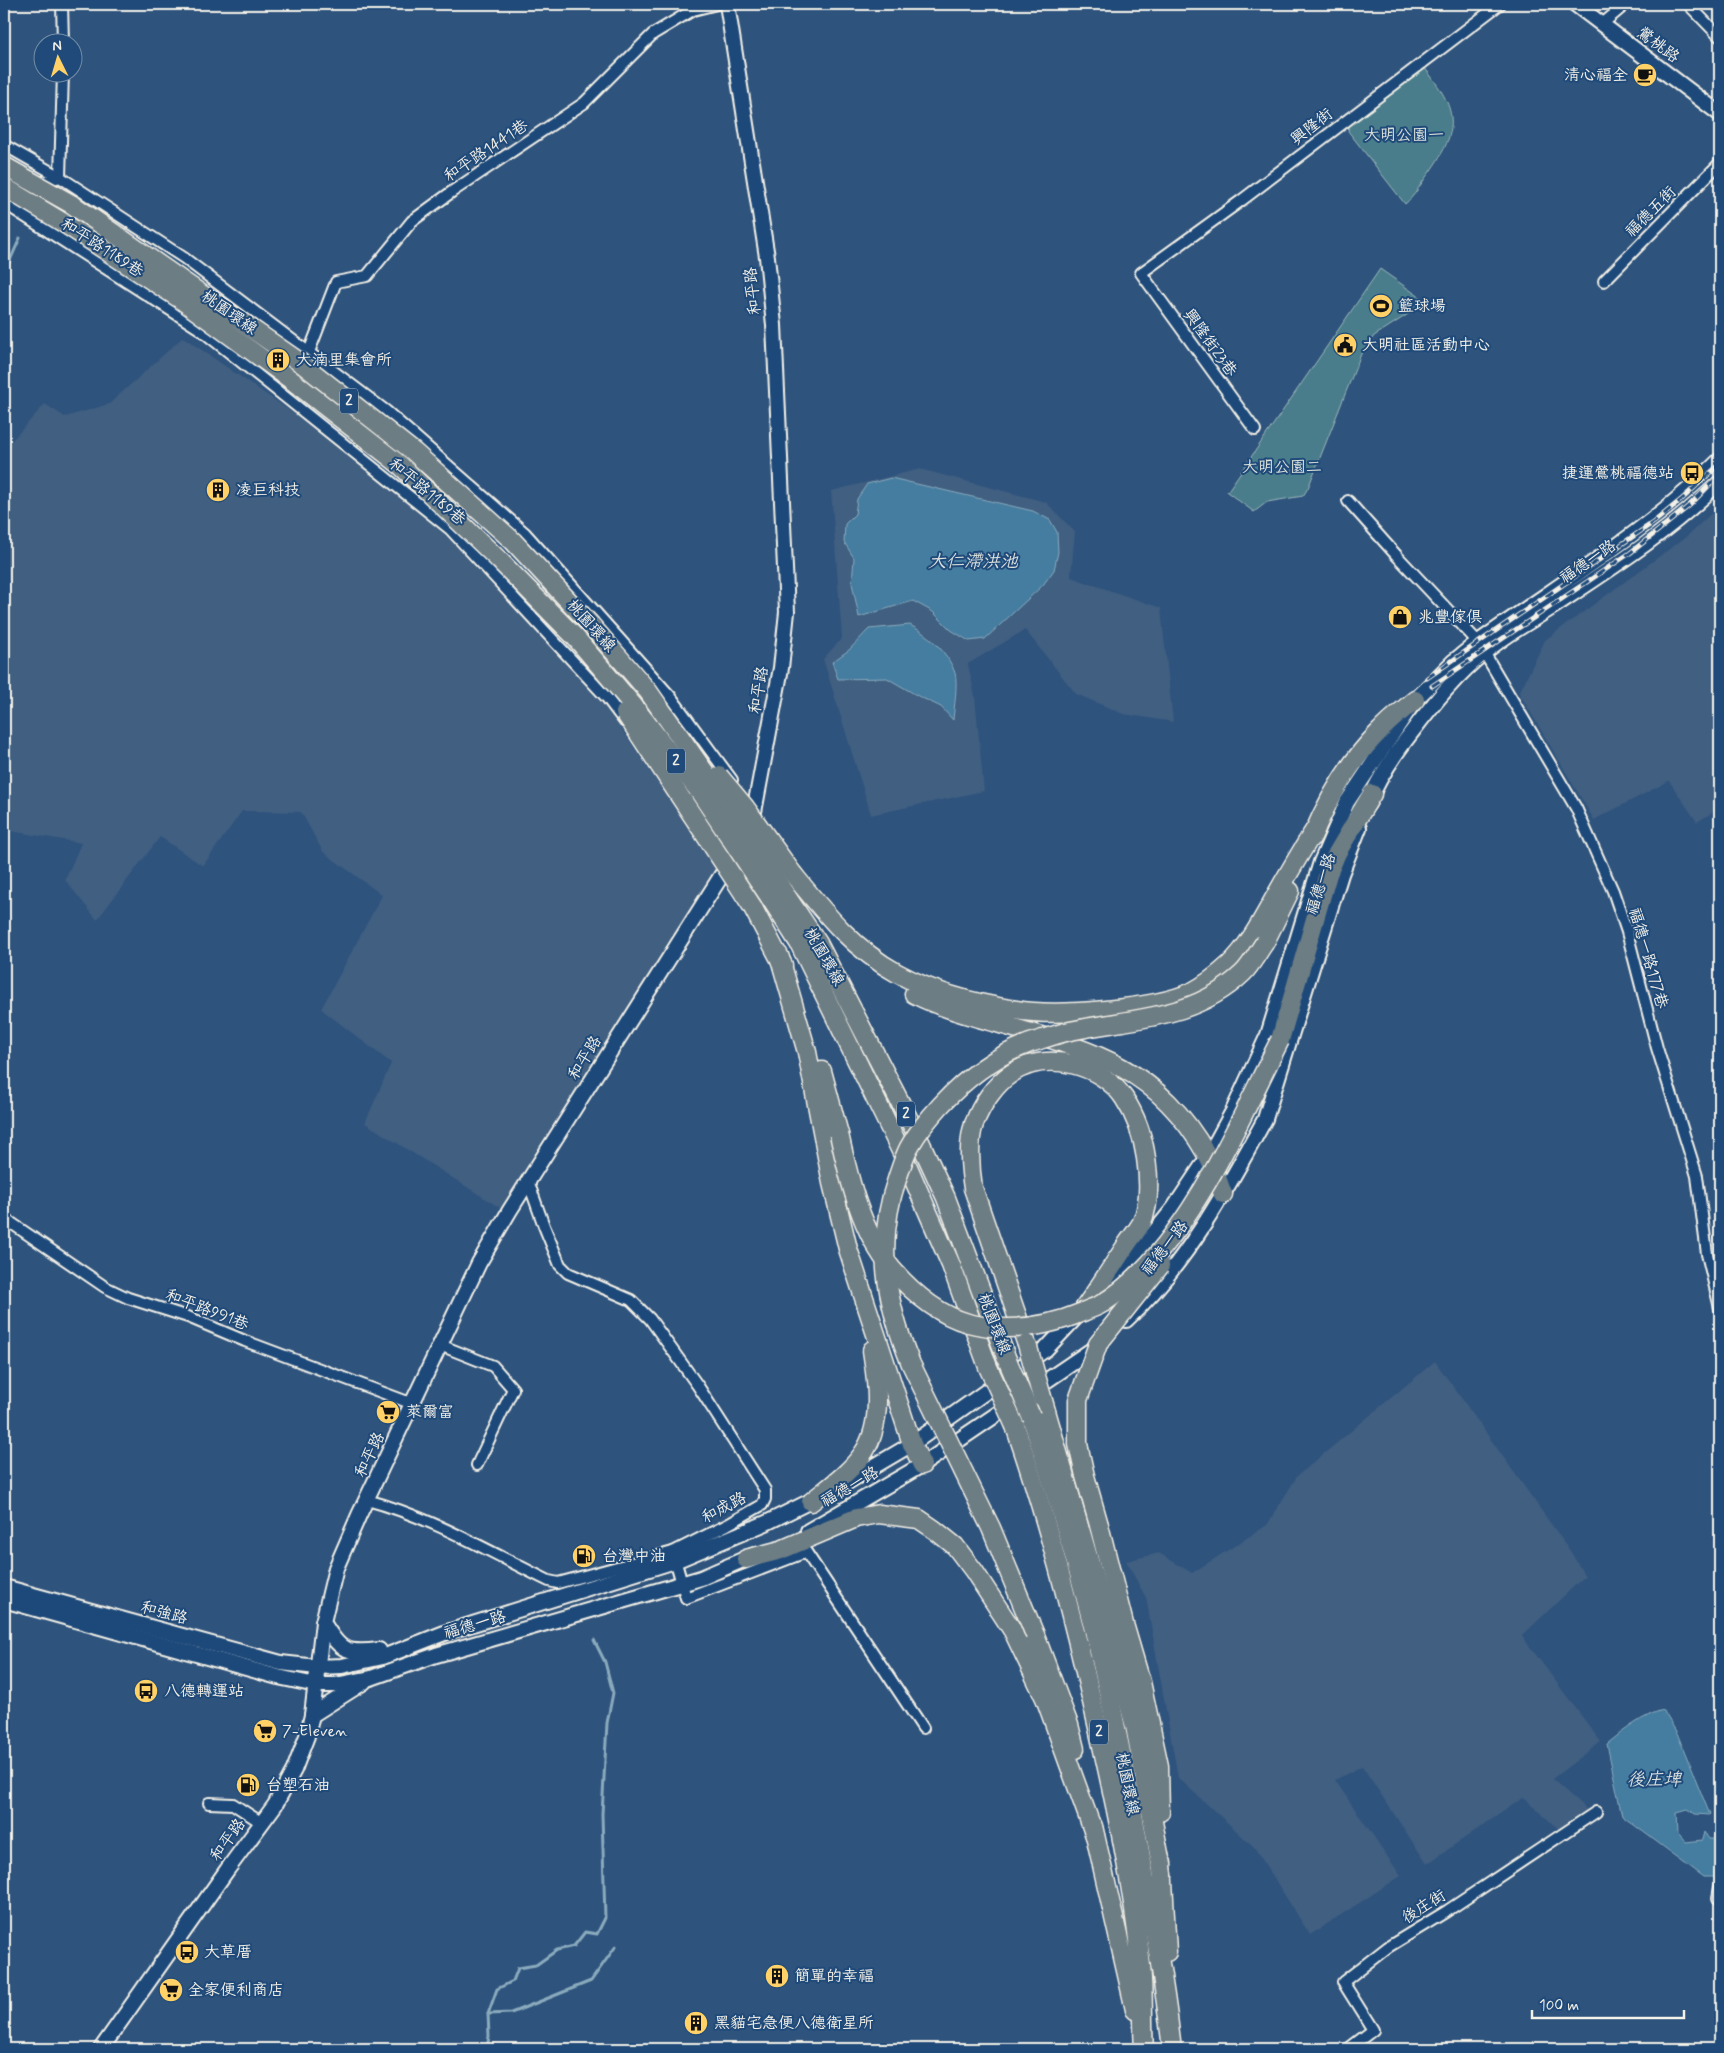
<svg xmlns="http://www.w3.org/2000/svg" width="1724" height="2053" viewBox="0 0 1724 2053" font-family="Mynerve,'LXGW WenKai TC',sans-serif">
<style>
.built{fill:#405e81}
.green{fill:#497d8b;stroke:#9eb7ba}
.water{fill:#457da0;stroke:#8babbd}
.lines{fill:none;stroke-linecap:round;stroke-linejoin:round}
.stream{stroke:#8babbd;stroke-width:3}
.street-casing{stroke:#f4f1e8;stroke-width:14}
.secondary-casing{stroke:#f4f1e8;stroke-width:18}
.highway-casing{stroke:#f4f1e8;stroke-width:21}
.street{stroke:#1f4a7a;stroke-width:10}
.secondary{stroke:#1f4a7a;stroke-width:14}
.highway{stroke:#6d7d84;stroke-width:18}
.rail-casing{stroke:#f4f1e8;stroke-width:5}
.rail{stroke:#1f4a7a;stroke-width:3;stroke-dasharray:9;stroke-linecap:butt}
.highway-bridge-casing{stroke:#f4f1e8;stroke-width:21;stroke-linecap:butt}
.highway-bridge{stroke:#6d7d84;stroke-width:18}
.labels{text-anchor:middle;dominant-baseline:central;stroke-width:4;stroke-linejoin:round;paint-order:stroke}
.shield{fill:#1f4a7a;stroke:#b4bfc7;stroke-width:1}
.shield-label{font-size:15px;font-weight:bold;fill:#f4f1e8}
.street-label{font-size:16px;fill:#f4f1e8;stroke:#1f4a7a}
.poi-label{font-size:16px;fill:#f4f1e8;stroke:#1f4a7a;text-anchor:start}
.park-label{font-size:16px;fill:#dae0da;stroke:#1f4a7a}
.water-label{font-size:18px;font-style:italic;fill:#dae0dd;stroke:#1f4a7a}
</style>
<rect width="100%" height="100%" fill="#2e537d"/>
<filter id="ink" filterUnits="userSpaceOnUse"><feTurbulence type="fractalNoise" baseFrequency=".02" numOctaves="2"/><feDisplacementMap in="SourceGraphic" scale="10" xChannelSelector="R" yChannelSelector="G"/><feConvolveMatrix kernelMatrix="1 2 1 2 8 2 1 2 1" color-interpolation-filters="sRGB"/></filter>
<g filter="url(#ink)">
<g class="built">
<path d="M183,337L379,472L468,556L573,659L719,870L505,1211L365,1123L391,1063L321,1009L382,895L323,852L301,812L242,811L203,866L160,837L97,920L65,880L81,843L4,830V449L45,404L65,417L109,404Z"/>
<path d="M920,469L1046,502L1075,532L1071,577L1161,608L1173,722L1123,714L1076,694L1025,630L968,664L975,696L984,791L871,815L823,659L842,638L831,491Z"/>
<path d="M1720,505V808L1697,822L1669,781L1594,820L1519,693L1545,640L1687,536Z"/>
<path d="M1435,1361L1571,1552L1585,1576L1522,1636L1601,1742L1552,1779L1590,1812L1561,1831L1523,1798L1427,1864L1362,1766L1335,1780L1401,1876L1310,1935L1254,1847L1178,1778L1146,1598L1126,1561L1159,1553L1192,1573L1267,1525L1297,1476Z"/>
</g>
<g class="green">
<path d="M1424,67C1458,110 1461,128 1429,173C1421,183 1415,196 1405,204L1348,131L1350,123Z"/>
<path d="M1380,269L1427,302L1374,336L1361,354L1308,488L1303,496L1267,502L1254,512L1227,492Z"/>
</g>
<g class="water">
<path d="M891,478L1033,511L1050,520L1057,532L1058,552L1054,570L1043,585L985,639L969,641L951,630L933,612L913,601L859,617L852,583L854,558L844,542L845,524L855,514L857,499L867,484Z"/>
<path d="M910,625C929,635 948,652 955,673C958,684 954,708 953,720L941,707L918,696L887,678L838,679L832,662L849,650L869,629Z"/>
<path d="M1663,1710L1677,1733L1710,1815L1695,1814L1688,1809L1677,1812L1678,1833L1686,1842L1702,1840L1704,1832L1709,1839H1716L1720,1845L1717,1877H1704L1622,1816L1607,1744C1623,1731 1643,1715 1663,1710Z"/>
</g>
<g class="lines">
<g class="stream">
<path d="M4,274L20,238"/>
<path d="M488,2014L511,2013L591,1981L616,1946"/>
<path d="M487,2049L489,2036L488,2014L497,1989L513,1981L518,1968L536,1965L557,1950L574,1946L585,1932L597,1934L605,1918L602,1814L607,1723L613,1693L605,1662L594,1640"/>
</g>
<g class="street-casing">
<g id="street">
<path d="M62,4L63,42"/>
<path d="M1688,4L1720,37"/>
<path d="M1601,25L1626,4"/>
<path d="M4,145L60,177L184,258L386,411L525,533L671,697L732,780"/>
<path d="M60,177L63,72"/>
<path d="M10,192L60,177"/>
<path d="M4,203L200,329L450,529L607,698L625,722"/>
<path d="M1604,281L1720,163"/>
<path d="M309,352L336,282L367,276L412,221L453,191L584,103L653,34L693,10L717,4"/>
<path d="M1255,430L1141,273L1242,200L1500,4"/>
<path d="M1348,501L1398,557L1478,642L1576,808L1613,891L1627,932L1657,1048L1697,1176L1707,1254L1720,1308"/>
<path d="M528,1181L544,1226L560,1265L568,1273L631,1300L650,1319L698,1386L765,1490V1499L762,1505L727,1525L673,1552L686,1598L806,1552L923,1728"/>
<path d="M4,1218L105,1287L128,1298L188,1317L245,1341L413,1404"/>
<path d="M440,1345L493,1366L513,1389L477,1465"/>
<path d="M367,1500C431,1517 490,1552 549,1581L558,1583L673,1552"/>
<path d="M209,1803L233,1804L262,1823"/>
<path d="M1718,1898L1720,1887"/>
<path d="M1348,2049L1373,2030L1343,1982L1388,1947L1447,1911L1596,1812"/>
</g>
</g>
<g class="secondary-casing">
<g id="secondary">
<path d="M1575,4L1720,114"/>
<path d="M1368,804C1378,778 1394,755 1411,733C1433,704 1457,674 1485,652C1505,635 1529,622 1551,608C1610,569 1670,531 1720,481"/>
<path d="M1101,1292L1121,1274L1174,1208L1208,1157L1233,1111L1268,1035L1321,862L1347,802L1415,700L1453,662L1473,646C1556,586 1647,533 1720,460"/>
<path d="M1126,1320C1185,1266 1227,1189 1265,1119L1341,874L1359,828"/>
<path d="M808,1531L922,1465L1099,1345"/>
<path d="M4,1587L281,1663L317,1667L342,1666L383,1657L447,1632L675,1561L766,1523L839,1487L912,1444L1046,1349L1079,1314"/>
<path d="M4,1600L278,1677L316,1685H335L371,1678L436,1655L701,1578L754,1555"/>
<path d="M323,1622C340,1651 345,1654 379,1650"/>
<path d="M312,1715L364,1682"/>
<path d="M101,2049L227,1870L275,1805L294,1770L307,1736L312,1715L323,1622L336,1568L359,1515L479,1263L510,1210L728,865L754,812L781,668L787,612L774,325L767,257L727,4"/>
</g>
</g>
<g class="highway-casing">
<g id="highway">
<path d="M1312,837C1328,799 1351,760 1380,731C1390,720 1403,710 1415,700"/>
<path d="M793,874C824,912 853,949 897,973C932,992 976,1004 1016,1010C1057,1017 1155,1009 1192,992C1205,985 1218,975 1229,965C1251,944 1264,916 1279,890C1291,869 1303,848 1316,828"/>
<path d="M779,885L818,943L917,1135L946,1198L1006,1357"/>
<path d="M767,893L799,943L902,1153L951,1265L988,1367"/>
<path d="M752,906L783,965"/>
<path d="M1265,942L1290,891"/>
<path d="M779,955L807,1052L832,1183L848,1249L912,1444L922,1465"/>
<path d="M914,994C943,1009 976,1017 1007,1026C1097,1052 1158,1069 1207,1155C1214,1167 1218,1181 1223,1194"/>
<path d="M1280,1040L1328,874L1337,853L1372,794"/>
<path d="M822,1071L839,1134"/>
<path d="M1026,1342L973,1188C970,1169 968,1141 974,1124C981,1105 995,1084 1012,1073C1047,1050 1101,1064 1124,1098C1136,1116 1143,1137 1146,1158C1149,1178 1150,1203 1142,1222C1138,1230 1130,1239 1125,1247C1112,1267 1099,1287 1085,1307"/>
<path d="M1042,1397L1097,1588L1135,1726L1163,1875"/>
<path d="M1031,1416C1054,1487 1076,1558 1094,1630C1111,1700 1125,1770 1138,1841C1151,1910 1164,1979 1172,2049"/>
<path d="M1015,1426C1049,1525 1075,1626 1098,1728C1116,1807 1133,1886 1141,1966C1144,1994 1142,2022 1144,2049"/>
<path d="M811,1502C829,1487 851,1472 864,1452C883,1423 877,1382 872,1350"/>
<path d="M1099,1525L1124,1624L1141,1682L1159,1766L1160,1812"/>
<path d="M746,1559L781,1550L856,1518L879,1514L919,1519L935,1530L955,1546L974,1571L1013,1631L1045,1698L1095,1836"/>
<path d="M1035,1635L1069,1725L1075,1749"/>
<path d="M1093,1826L1135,2010"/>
<path d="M1162,1863L1167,1952"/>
</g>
</g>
<use href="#street" class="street"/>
<use href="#secondary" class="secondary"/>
<use href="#highway" class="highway"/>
<g class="rail-casing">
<g id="rail">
<path d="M1427,678L1654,522L1681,500L1720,464"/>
<path d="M1432,686L1630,553L1690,505L1720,474"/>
</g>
</g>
<use href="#rail" class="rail"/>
<g class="highway-bridge-casing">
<g id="highway-bridge">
<path d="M4,166L73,205L301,363L414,452L513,541L591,625L648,691L713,784L779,885"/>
<path d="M4,187L62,222L180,299L290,379L400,465L498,559L575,637L632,704L699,791L767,893"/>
<path d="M625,713L752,906"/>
<path d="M719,776L745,807L793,874"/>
<path d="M839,1134C849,1179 861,1232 892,1269C912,1292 939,1315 968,1323C1007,1333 1047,1327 1083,1312C1089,1309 1097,1307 1103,1303C1116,1295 1130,1283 1141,1272C1201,1212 1242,1115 1280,1040"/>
<path d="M1027,1344L1042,1397"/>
<path d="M1006,1357L1031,1416"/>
<path d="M988,1367L1015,1426"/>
<path d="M1099,1525L1085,1476L1078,1444V1400L1098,1344L1160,1266"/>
<path d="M1035,1635L991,1528L911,1364C885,1301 875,1241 898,1176C902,1165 905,1153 911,1144C919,1130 930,1117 941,1105C966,1078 995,1056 1030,1043C1043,1039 1057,1034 1070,1031C1131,1018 1194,1020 1243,973C1251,965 1258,952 1265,942"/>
</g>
</g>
<use href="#highway-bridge" class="highway-bridge"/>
</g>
</g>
<defs>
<g id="cafe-disc" transform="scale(1.25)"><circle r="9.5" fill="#ffd166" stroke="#1f4a7a"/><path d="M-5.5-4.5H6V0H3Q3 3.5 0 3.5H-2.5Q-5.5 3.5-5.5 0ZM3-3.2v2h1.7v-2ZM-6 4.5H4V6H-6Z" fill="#111"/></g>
<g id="stadium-disc" transform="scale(1.25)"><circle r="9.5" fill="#ffd166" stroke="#1f4a7a"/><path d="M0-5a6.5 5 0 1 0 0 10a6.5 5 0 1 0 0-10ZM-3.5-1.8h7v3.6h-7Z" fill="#111"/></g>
<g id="civic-disc" transform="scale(1.25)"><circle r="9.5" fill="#ffd166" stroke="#1f4a7a"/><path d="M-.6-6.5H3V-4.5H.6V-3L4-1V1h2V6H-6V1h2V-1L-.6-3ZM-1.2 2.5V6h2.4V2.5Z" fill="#111"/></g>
<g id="building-disc" transform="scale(1.25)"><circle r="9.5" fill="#ffd166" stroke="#1f4a7a"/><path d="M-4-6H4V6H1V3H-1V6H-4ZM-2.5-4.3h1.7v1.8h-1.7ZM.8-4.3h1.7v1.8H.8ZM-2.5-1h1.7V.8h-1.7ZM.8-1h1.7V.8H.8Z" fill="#111"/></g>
<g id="bus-disc" transform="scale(1.25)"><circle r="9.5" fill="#ffd166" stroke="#1f4a7a"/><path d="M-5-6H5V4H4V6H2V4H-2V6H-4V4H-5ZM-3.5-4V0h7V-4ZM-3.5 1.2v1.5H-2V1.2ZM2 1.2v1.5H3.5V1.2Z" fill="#111"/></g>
<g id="shop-disc" transform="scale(1.25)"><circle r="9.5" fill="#ffd166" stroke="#1f4a7a"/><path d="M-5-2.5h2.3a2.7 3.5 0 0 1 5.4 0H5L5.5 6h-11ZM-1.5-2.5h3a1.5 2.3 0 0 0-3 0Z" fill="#111"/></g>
<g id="supermarket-disc" transform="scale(1.25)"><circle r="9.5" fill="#ffd166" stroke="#1f4a7a"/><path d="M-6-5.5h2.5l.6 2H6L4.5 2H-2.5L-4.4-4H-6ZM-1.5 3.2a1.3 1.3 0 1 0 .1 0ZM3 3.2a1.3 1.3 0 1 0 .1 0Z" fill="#111"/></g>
<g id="fuel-disc" transform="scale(1.25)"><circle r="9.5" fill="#ffd166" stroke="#1f4a7a"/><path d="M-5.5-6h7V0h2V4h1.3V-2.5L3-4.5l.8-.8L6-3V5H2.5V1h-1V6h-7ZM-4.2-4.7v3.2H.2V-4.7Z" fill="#111"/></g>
</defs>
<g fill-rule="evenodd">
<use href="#cafe-disc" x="1645" y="75"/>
<use href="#stadium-disc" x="1381" y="306"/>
<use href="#civic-disc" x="1345" y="345"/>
<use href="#building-disc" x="278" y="360"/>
<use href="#bus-disc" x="1692" y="473"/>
<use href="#building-disc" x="218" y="490"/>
<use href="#shop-disc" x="1400" y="617"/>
<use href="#supermarket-disc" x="388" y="1412"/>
<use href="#fuel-disc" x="584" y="1556"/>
<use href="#bus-disc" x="146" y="1691"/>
<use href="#supermarket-disc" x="265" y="1731"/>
<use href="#fuel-disc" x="248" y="1785"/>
<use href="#bus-disc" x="187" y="1952"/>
<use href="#building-disc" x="777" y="1976"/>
<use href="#supermarket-disc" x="171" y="1990"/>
<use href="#building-disc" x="696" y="2023"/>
</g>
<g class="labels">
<g class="shield">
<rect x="340" y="388.5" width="18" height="25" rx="4"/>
<rect x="667" y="748.5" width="18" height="25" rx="4"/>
<rect x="897" y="1101.5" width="18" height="25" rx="4"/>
<rect x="1090" y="1719.5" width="18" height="25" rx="4"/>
</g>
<g class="shield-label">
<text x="349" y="401">2</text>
<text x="676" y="761">2</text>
<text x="906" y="1114">2</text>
<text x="1099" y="1732">2</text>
</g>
<g class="street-label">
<text transform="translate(1658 45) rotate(37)">鶯桃路</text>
<text transform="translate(1312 127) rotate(-38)">興隆街</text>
<text transform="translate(486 151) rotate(-34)">和平路1441巷</text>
<text transform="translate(1651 212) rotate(-45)">福德五街</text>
<text transform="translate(102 248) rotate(33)">和平路1189巷</text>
<text transform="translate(753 291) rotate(-96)">和平路</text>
<text transform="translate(229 313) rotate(35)">桃園環線</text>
<text transform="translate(1210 343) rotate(54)">興隆街23巷</text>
<text transform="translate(427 492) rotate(40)">和平路1189巷</text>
<text transform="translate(1588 562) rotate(-34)">福德一路</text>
<text transform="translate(591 626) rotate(48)">桃園環線</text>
<text transform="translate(759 690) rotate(-80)">和平路</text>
<text transform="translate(1321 884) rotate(-72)">福德一路</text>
<text transform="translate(824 957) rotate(60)">桃園環線</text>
<text transform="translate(1648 958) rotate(74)">福德一路177巷</text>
<text transform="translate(585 1058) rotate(-58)">和平路</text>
<text transform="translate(1165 1248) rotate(-52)">福德一路</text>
<text transform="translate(207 1310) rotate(21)">和平路991巷</text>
<text transform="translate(994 1324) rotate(69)">桃園環線</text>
<text transform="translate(370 1455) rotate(-64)">和平路</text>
<text transform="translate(850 1487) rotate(-30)">福德一路</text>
<text transform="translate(724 1508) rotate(-28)">和成路</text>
<text transform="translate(164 1613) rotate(15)">和強路</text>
<text transform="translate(475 1625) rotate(-16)">福德一路</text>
<text transform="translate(1127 1784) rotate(79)">桃園環線</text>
<text transform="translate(228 1840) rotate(-54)">和平路</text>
<text transform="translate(1424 1907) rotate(-32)">後庄街</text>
</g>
<g class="poi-label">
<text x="1628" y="75" text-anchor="end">清心福全</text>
<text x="1398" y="306">籃球場</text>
<text x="1362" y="345">大明社區活動中心</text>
<text x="296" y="360">大湳里集會所</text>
<text x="1674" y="473" text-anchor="end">捷運鶯桃福德站</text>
<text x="236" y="490">凌巨科技</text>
<text x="1418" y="617">兆豐傢俱</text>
<text x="406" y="1412">萊爾富</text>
<text x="602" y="1556">台灣中油</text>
<text x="164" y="1691">八德轉運站</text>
<text x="282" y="1731">7-Eleven</text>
<text x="266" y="1785">台塑石油</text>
<text x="204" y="1952">大草厝</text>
<text x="794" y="1976">簡單的幸福</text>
<text x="188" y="1990">全家便利商店</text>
<text x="714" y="2023">黑貓宅急便八德衛星所</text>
</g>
<g class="park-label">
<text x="1404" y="135">大明公園一</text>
<text x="1282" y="467">大明公園二</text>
</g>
<g class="water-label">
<text x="973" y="562">大仁滯洪池</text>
<text x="1654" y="1780">後庄埤</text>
</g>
</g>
<rect width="1724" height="2053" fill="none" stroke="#1f4a7a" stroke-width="20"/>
<rect x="10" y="10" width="1704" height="2033" fill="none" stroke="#f4f1e8" stroke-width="2" filter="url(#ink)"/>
<g transform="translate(58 58) rotate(355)"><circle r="24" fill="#1f4a7a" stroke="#748da6"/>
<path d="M0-4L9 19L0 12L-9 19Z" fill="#ffd166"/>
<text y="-8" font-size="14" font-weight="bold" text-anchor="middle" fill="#f4f1e8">N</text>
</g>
<path d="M1532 2010v8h152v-8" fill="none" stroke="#f4f1e8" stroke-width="2.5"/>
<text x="1539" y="2010" font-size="15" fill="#f4f1e8" stroke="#1f4a7a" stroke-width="4" paint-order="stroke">100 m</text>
</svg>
